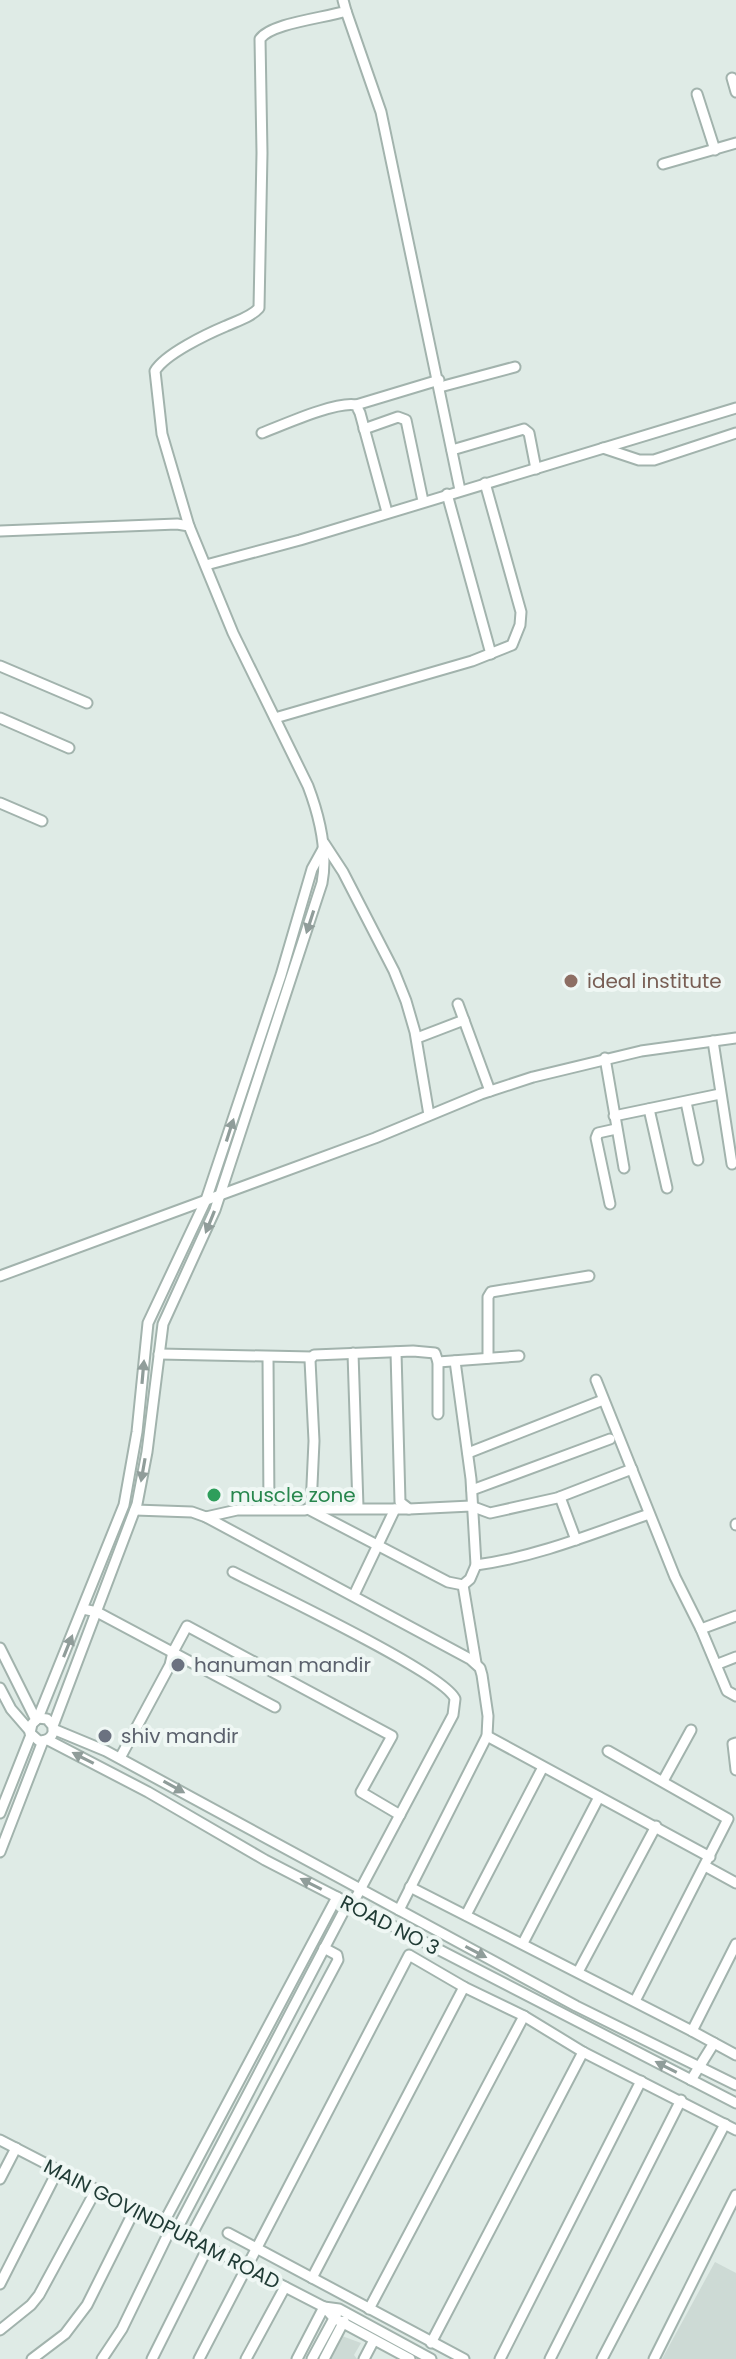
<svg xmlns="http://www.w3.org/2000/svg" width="736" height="2359" viewBox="0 0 736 2359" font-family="Poppins,sans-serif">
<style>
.built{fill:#cddad5}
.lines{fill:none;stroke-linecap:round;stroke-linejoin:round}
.minor-casing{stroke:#a2b3ad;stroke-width:13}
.minor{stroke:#fff;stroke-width:9}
.oneway{fill:#909d9a}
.education-dot{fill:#8d6e63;stroke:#eff7f4;stroke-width:3}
.leisure-dot{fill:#2e9e5b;stroke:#eff7f4;stroke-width:3}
.worship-dot{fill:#6b7280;stroke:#eff7f4;stroke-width:3}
.labels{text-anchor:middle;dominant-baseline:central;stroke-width:8;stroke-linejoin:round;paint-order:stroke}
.education-label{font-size:20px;fill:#785e54;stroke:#eff7f4;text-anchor:start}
.leisure-label{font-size:20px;fill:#27864d;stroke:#eff7f4;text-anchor:start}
.worship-label{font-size:20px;fill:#5b616d;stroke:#eff7f4;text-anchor:start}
.street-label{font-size:20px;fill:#203b35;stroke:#eff7f4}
</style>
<rect width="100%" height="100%" fill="#dfebe6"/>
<g class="built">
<path d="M715,2262L736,2273V2359H662Z"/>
<path d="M342,2336L361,2343L354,2355L357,2359H330Z"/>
</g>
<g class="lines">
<g class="minor-casing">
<g id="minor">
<path d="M346,11L381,112L460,490"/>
<path d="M732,78L736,92"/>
<path d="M697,94L715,150"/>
<path d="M663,164L736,143"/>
<path d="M440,387L515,367"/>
<path d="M356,405L439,380"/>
<path d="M364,429L398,417L406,420L423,501"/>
<path d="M262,433C283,425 336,401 356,405L360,413L387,512"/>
<path d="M603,448L639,460H654L736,433"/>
<path d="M452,450L524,429L529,433L536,469"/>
<path d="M447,494L491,654"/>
<path d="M189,526L162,434L155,371C165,354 207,334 226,326C237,321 251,317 259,308L262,153L260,39C271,23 325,18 346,11L343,0"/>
<path d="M0,531L177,524L189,526L233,633L308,786C319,815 328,851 322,883L215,1210L163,1324L147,1452L137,1504L53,1726C55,1735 49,1741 39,1741L30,1733L32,1724L38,1718L47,1719L53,1726"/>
<path d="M206,565L300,540L736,408"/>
<path d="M0,666L87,703"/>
<path d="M0,718L69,748"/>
<path d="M275,718L472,661L512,645L520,625L521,612L485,483"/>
<path d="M0,803L42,821"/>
<path d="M324,843L343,872L394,971L406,1001L415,1032L429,1115"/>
<path d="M458,1004L490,1091"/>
<path d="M417,1038L464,1020"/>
<path d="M713,1041L732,1164"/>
<path d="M605,1058L624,1168"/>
<path d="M686,1102L698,1160"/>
<path d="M649,1109L667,1188"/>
<path d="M614,1116L720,1094"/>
<path d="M610,1204L596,1138L598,1133L616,1129"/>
<path d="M0,1276L375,1138L481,1094L533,1077L641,1051L736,1038"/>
<path d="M396,1352L400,1502L409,1509L471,1506L490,1513L557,1498L632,1469"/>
<path d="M353,1353L358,1507"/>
<path d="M159,1354L312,1357"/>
<path d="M268,1357L269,1509"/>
<path d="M488,1358V1297L491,1292L589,1276"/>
<path d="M438,1362L519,1356"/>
<path d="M596,1380L675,1577L701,1629L727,1691L736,1696"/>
<path d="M468,1453L603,1400"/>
<path d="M472,1490L610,1439"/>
<path d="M560,1497L576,1540"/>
<path d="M308,1509L448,1582L463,1585L470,1579L476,1565L471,1479L455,1361"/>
<path d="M312,1509H409"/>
<path d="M135,1510L192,1512L206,1517L470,1659L480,1668L482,1675L488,1716L487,1736L399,1910"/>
<path d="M206,1517L237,1510H305L311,1507L314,1441L310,1360L314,1355L413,1351L435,1353L438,1362V1414"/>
<path d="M736,1524V1525"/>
<path d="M476,1565C536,1557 592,1534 649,1514"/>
<path d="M233,1572C268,1590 446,1674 455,1699L453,1715L352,1905"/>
<path d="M463,1585L476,1663"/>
<path d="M354,1595L395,1509"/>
<path d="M83,1609L97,1612L275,1707"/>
<path d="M701,1629L736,1616"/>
<path d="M0,1648L36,1720"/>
<path d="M718,1664L736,1657"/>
<path d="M0,1688L11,1709L30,1731"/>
<path d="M38,1718L124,1505L137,1432L148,1323L206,1200L281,975L312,869L323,849"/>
<path d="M53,1729L106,1751L576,2006L736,2085"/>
<path d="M487,1736L710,1857"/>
<path d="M48,1740L148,1792L265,1860L736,2103"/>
<path d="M736,1743L733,1744L736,1770"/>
<path d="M608,1751L728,1819L635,2001"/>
<path d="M120,1758L170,1665L173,1652L187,1626L392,1736L361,1792L400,1815"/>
<path d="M663,1781L691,1730"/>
<path d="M0,1813L31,1735"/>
<path d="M0,1852L43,1741"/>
<path d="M705,1866L736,1883"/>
<path d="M410,1887L692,2031L736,1944"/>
<path d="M466,1915L543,1767"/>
<path d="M523,1943L599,1797"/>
<path d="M578,1972L656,1826"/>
<path d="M692,2031L736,2055"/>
<path d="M691,2080L714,2043"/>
<path d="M0,2140L324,2307L334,2318L410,2359"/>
<path d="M0,2179L16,2148"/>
<path d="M163,2224L337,1897"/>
<path d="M176,2231L348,1903"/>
<path d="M228,2233L464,2359"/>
<path d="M190,2238L338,1960L337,1955L324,1948"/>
<path d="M312,2278L464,1987"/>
<path d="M0,2284L58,2170"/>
<path d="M324,2307L339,2309L431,2359"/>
<path d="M369,2309L524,2016"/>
<path d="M0,2330L31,2305L39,2295L96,2190"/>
<path d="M431,2343L583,2052"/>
<path d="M32,2359L65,2334L87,2305L135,2209"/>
<path d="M102,2359L122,2329L171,2228"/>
<path d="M152,2359L208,2247"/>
<path d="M199,2359L409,1955L464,1987L524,2016L583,2052L736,2130"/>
<path d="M246,2359L285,2287"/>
<path d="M297,2359L324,2307"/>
<path d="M312,2359L337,2313"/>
<path d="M324,2359L344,2321"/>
<path d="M364,2359L374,2340"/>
<path d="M500,2359L641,2081"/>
<path d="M550,2359L681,2100"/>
<path d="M602,2359L725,2124"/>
<path d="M654,2359L736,2195"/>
</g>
</g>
<use href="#minor" class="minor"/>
</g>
<defs><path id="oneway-solid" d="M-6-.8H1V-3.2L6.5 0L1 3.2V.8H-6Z" transform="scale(2)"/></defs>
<g class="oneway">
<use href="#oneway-solid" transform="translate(310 922) rotate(108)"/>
<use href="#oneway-solid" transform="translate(230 1130) rotate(-72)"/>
<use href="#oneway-solid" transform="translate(210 1222) rotate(112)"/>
<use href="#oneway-solid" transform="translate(143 1372) rotate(-85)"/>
<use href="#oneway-solid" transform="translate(143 1470) rotate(100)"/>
<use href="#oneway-solid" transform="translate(68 1646) rotate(-68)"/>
<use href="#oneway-solid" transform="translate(83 1758) rotate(-153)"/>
<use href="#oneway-solid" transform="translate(174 1787) rotate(29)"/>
<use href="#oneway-solid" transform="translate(311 1884) rotate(-153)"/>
<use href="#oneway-solid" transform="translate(476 1952) rotate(28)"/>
<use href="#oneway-solid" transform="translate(666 2067) rotate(-153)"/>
</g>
<circle class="education-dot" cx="571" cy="981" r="8"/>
<circle class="leisure-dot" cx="214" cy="1495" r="8"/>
<g class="worship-dot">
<circle cx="178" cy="1665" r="8"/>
<circle cx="105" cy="1736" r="8"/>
</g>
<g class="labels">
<g class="education-label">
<text x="587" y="981">ideal institute</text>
</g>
<g class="leisure-label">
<text x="230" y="1495">muscle zone</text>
</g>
<g class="worship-label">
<text x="194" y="1665">hanuman mandir</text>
<text x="121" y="1736">shiv mandir</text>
</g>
<g class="street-label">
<text transform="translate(390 1925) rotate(27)">ROAD NO 3</text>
<text transform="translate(162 2224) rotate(27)">MAIN GOVINDPURAM ROAD</text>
</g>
</g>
</svg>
